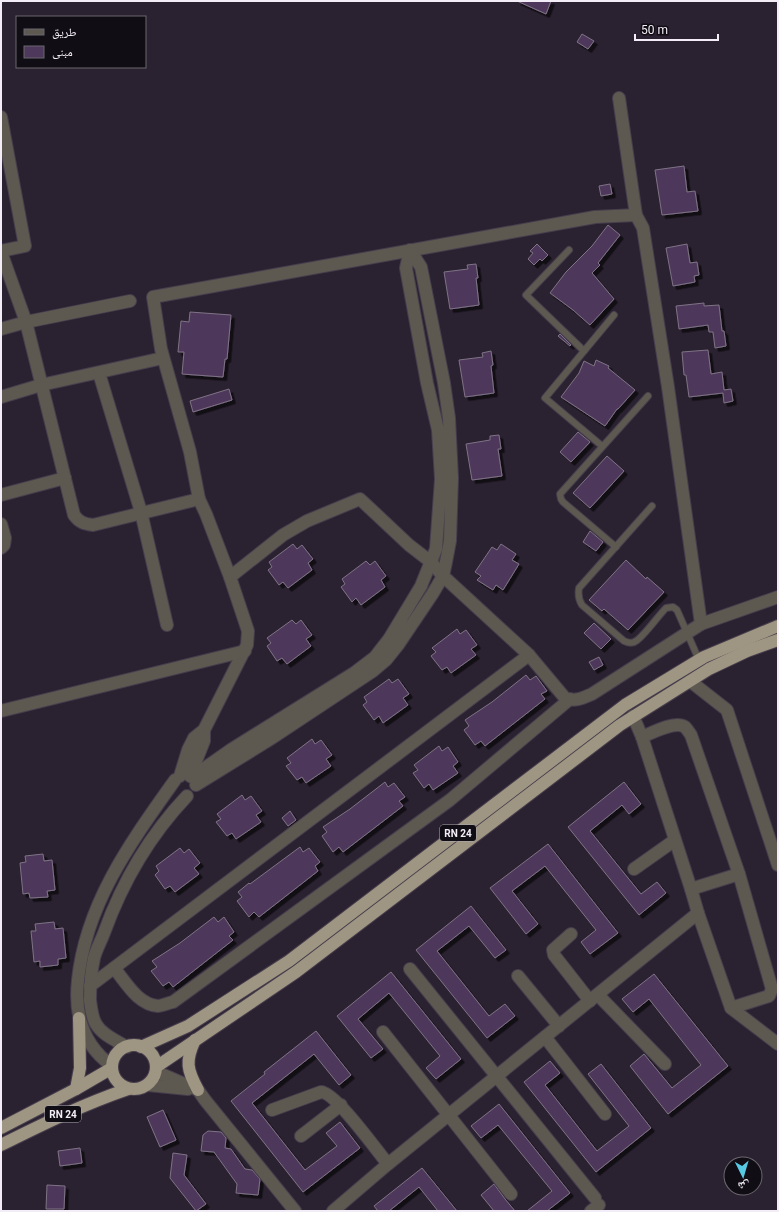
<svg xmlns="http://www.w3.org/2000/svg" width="779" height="1212" viewBox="0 0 779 1212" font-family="Roboto,'Noto Naskh Arabic',sans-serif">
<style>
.building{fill:#4e385b;stroke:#7f7386;filter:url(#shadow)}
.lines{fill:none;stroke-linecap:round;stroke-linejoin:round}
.service-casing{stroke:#473e4d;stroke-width:8}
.minor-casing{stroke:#473e4d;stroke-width:14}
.trunk-casing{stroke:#473e4d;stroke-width:14}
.service{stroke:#5d5951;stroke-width:6}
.minor{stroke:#5d5951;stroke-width:12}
.trunk{stroke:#9e9582;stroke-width:12}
.labels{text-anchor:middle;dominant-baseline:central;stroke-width:3.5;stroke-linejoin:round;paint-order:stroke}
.shield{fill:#110d14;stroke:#afaab3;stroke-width:1}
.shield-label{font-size:10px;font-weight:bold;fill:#f3edf7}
</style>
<defs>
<filter id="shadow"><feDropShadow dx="3.5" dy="3.5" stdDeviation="0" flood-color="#0009"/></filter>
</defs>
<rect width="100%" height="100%" fill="#2b2231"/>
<g class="building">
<path d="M517,1H551L546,14Z"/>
<path d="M582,34L594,41L588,49L577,42Z"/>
<path d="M684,166L687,192L695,191L698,211L662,215L655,170Z"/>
<path d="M610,184L612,194L601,196L599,186Z"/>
<path d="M608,225L620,235L598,263L600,265L592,273L614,299L590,325L573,310L550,293L566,272L592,246Z"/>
<path d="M537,244L548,255L542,261L540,259L534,265L528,259L533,253L530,251Z"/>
<path d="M687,244L690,263L697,262L699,275L694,276L695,282L673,286L666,248Z"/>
<path d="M476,264L478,278H476L479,305L450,309L444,272L468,269L467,265Z"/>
<path d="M704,303V306L719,305L722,331H724L726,346L715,348L713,332H709L708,325L679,329L676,306Z"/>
<path d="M190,312L231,315L227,359H225L223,377L182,374L184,352H178L181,321L189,322Z"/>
<path d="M560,334L571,345L570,346L558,336Z"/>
<path d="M708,350L711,374L722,372L724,390L731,389L733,401L724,403L723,393L689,397L686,375H684L682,352Z"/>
<path d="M491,351L493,365L491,366L494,393L465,397L459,360L483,357L482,353Z"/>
<path d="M596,360L609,366L608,368L635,390L618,409H617L605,426L561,397L579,373L584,361L594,366Z"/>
<path d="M229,389L232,400L193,412L190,401Z"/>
<path d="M578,432L590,442L571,462L560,452Z"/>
<path d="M499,435L501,449H498L502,476L472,480L466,444L490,440V436Z"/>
<path d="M607,456L624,471L590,508L573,493Z"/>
<path d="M590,531L603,542L596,551L583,542Z"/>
<path d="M293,544L297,549L302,545L313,559L308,563L312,570L288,588L283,582L279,585L268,570L272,567L269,562Z"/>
<path d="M501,544L516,554L512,560L519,564L503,590L496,585L493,590L477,580L481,576L475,572L492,547L497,550Z"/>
<path d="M626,560L646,579L647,577L664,592L628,630L604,609L602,611L589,600Z"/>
<path d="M366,561L370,565L375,561L386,576L381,580L385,587L361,605L356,598L352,602L341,587L345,584L342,579Z"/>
<path d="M292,620L296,624L301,620L312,635L306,639L311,646L287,664L282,658L277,661L267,646L271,643L267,638Z"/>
<path d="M594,623L611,639L601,649L584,633Z"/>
<path d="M457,629L460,634L466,630L477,645L471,649L476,655L451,673L447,667L442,670L431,656L436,652L432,648Z"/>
<path d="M599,657L603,665L594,670L589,662Z"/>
<path d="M526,675L530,680L536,676L547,691L541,694L545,699L485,746L481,741L475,745L464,730L469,726L465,720L492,702Z"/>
<path d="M389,679L392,683L398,679L409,694L403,698L408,705L383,723L379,716L374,720L363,705L367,702L364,697Z"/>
<path d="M312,739L315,744L321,740L332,755L326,759L331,766L306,783L302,777L297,780L286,766L291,763L287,758Z"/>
<path d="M439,746L442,751L448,747L458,762L453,766L458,773L433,790L429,784L424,788L413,773L418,770L414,765Z"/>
<path d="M385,782L388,787L394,783L405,797L399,801L403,806L343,852L339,847L333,852L322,836L327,832L323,827L350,809Z"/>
<path d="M624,782L641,804L629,814L622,805L590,831L641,894L657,882L666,893L639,915L568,827Z"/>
<path d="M242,795L245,800L251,796L262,811L256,815L261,822L236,839L232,833L227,836L216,822L221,819L217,814Z"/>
<path d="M290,811L296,820L288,826L282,818Z"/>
<path d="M548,844L618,933L590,954L581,942L596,930L545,866L512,891L538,924L526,934L490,888Z"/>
<path d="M300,847L303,852L309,848L320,862L315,866L318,871L259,917L254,912L249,917L237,901L242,897L238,892L249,883L250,884Z"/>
<path d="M180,848L184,853L189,849L200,863L194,868L199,874L175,892L170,886L165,889L155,875L159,871L156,866Z"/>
<path d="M43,854L44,861L52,860L55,890L47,891L48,897L30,898L29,893L23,894L20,863L26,862L25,856Z"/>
<path d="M471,906L506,950L495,958L469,926L437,951L489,1016L505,1004L515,1016L487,1038L416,950Z"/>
<path d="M214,917L218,922L224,917L234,932L229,936L233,940L173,987L169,982L163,986L151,971L157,967L152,961L180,943Z"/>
<path d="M54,922L55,929L63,928L66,958L58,959V965L40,967V961L34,962L31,931H36L35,924Z"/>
<path d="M391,972L461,1059L436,1079L426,1068L440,1056L389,993L358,1019L383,1049L371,1058L337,1016Z"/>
<path d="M654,974L728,1066L668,1114L630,1066L644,1054L672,1088L701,1065L649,999L633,1012L622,999Z"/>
<path d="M316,1031L351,1075L339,1085L314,1054L252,1103L305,1170L337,1146L326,1133L340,1122L360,1148L303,1192L231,1101L265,1074L264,1072Z"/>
<path d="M550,1061L560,1073L545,1085L597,1151L629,1126L588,1074L601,1064L651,1128L596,1172L524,1082Z"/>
<path d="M499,1104L570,1193L547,1211H527L552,1191L498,1125L481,1138L471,1126Z"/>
<path d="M163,1110L176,1140L160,1147L147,1117Z"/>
<path d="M208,1131L221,1132L226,1138L225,1148L231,1149L245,1169L252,1170L260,1179L258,1195L236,1193L237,1184L214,1152L201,1151L203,1135Z"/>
<path d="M80,1148L82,1163L60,1166L58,1151Z"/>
<path d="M173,1153L187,1155L184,1175L206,1204L196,1211L170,1178Z"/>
<path d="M422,1168L457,1211H438L419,1187L389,1211H378L374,1206Z"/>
<path d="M494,1184L505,1199L515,1211H494L481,1195Z"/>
<path d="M47,1185L65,1186L64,1209H46Z"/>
</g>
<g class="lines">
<g class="service-casing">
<g id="service">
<path d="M569,250L526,295L584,351"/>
<path d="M602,446L545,398L614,315"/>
<path d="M652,506L579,588C578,594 578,599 582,605L624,641C628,643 632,644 636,641C644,636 658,616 666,608L673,607L677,610L699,660"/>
<path d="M616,547L563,502L561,499L560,494L648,396"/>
</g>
</g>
<g class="minor-casing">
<g id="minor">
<path d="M1,117L25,246L1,251"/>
<path d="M1,252L26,322L74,515C79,522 84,524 93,525L199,499L206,514L230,577L248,631L247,645L204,730L194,738L188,750L180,776"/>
<path d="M1,329L26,322L130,301"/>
<path d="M99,373L141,512L167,625"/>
<path d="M1,397L41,385L163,358"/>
<path d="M1,495L65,478"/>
<path d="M199,499L190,452L161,349L153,297L595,217L636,215"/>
<path d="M1,524L5,538L4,545L1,548"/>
<path d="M230,577L283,535L307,521L360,499L409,545L431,562L443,576L529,655L565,698C575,702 583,698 592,694L701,624L668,387L643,228L636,215L619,98"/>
<path d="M701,624L778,597"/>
<path d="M690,681L727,710L778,865"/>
<path d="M1,711L245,651"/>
<path d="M633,716L642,737L691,889L698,913L731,1008L778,1044"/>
<path d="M642,737C652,733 675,720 685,727C687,729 689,732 691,735L739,874L772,989L769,996L731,1008"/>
<path d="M190,776L204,741V730"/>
<path d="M192,777L232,749L354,673L375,657L389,639L421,586L436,549L441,479L438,430L427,383L406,268L410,250L421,267L444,383L449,418L452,478L450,541L446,562L443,576L433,593L398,645L386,660L373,671L272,738L196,785"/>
<path d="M634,869L675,840"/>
<path d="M691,889L739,874"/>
<path d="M571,934L553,950L554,955L590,1001"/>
<path d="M114,968C126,982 137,1004 158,1006C162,1006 168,1003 173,1002L450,800L570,699"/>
<path d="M410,969L595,1198"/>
<path d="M518,976L559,1026"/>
<path d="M90,986L529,655"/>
<path d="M598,995L665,1064"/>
<path d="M383,1032L511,1194"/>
<path d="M545,1037L605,1114"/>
<path d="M127,1047C117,1041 102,1035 96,1024C92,1018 91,1007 90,1000C90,986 91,972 94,958C96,950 101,941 104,933C122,883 150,835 187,796"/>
<path d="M112,1066C83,1045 74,1015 78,980C86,903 131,842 175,780"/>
<path d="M156,1069L159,1073L198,1090L205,1100L295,1211"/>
<path d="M148,1085L188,1089"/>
<path d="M272,1110L321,1092C335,1092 377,1151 388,1164"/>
<path d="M301,1136L341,1105"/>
<path d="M333,1211L388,1164L698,913"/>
<path d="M591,1211L599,1205"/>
</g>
</g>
<g class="trunk-casing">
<g id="trunk">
<path d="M195,1040C185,1061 187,1070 198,1090"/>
<circle cx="134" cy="1067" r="22"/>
<path d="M141,1047L188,1026L289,961L625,705L704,657L778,626"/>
<path d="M156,1067L296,972L620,725L709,669L747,651L778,640"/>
<path d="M76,1089L80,1068L79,1018"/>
<path d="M1,1128L76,1089L112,1068"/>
<path d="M1,1145C43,1124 84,1104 128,1089"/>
</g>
</g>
<use href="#service" class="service"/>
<use href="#minor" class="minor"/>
<use href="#trunk" class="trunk"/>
</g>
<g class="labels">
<g class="shield">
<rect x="440" y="825" width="36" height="16" rx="3"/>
<rect x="45" y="1106" width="36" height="16" rx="3"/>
</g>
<g class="shield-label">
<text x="458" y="833">RN 24</text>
<text x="63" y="1114">RN 24</text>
</g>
</g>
<rect width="779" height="1212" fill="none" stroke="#f3edf7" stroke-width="4"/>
<rect x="16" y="16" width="130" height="52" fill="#110d14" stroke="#6b676f"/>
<rect x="24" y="29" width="20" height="6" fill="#5d5951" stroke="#6b676f"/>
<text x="52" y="36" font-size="12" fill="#f3edf7">طريق</text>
<rect x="24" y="46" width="20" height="12" fill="#4e385b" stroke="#6b676f"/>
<text x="52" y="56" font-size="12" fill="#f3edf7">مبنى</text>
<g transform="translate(743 1176) rotate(175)"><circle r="19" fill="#110d14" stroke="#6b676f"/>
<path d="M0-3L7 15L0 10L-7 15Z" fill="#57c9e2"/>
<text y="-6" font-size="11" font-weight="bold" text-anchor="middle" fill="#f3edf7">ش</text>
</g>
<path d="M635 34v6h83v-6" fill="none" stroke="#f3edf7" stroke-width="2"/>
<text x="641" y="34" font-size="12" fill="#f3edf7" stroke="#110d14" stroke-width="3" paint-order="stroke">50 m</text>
</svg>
